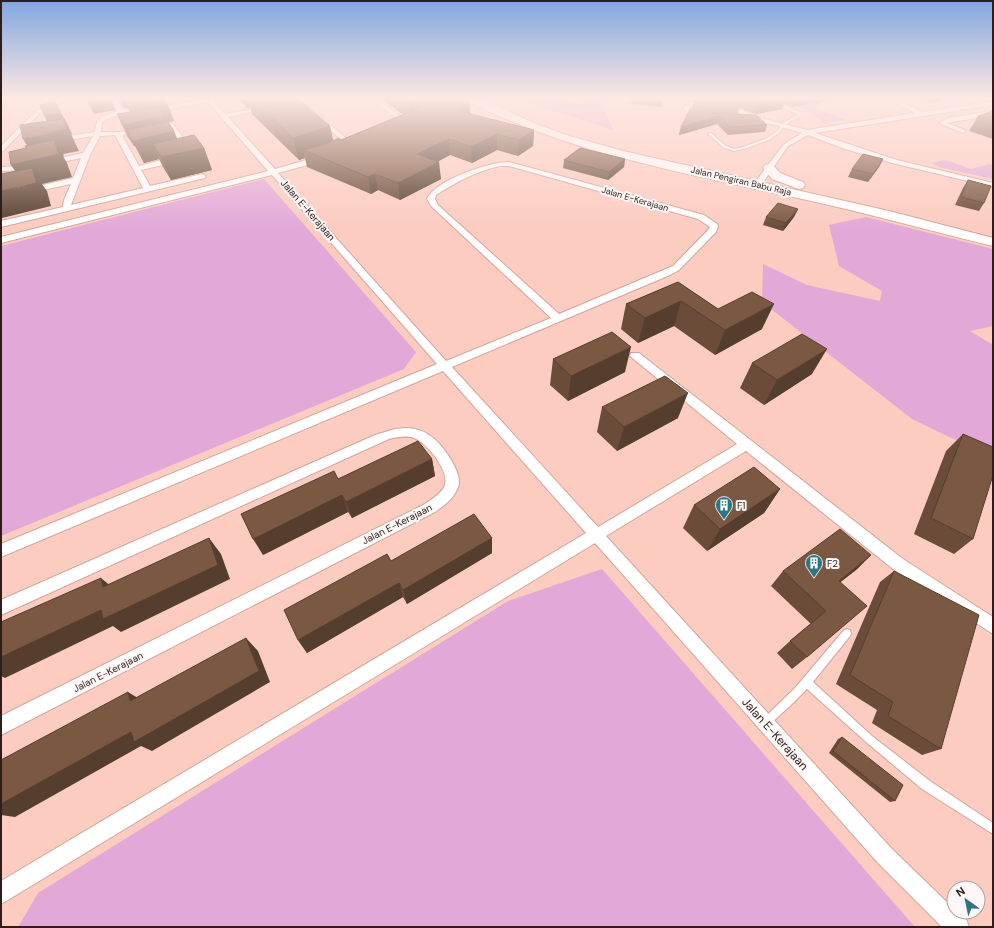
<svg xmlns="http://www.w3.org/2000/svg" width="994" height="928" viewBox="0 0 994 928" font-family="'DM Sans',sans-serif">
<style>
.green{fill:#e2a9d8}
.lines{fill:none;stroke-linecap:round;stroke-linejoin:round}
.stream{fill:#8191d2;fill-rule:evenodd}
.service-casing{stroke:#d2a499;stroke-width:2}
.minor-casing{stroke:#d2a499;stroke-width:2}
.primary-casing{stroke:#d2a499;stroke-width:2}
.service{fill:#fff;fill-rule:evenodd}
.minor{fill:#fff;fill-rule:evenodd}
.primary{fill:#fff;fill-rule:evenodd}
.wall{fill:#6a4c39}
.shaded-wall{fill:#563e2e}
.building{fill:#7b5842;stroke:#563e2e}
.labels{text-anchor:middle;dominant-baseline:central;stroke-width:4;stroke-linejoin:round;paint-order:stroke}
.far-street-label{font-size:9px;fill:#2e1d19;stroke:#fdf8f7}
.street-label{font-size:10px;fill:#2e1d19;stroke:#fdf8f7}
.poi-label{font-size:10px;fill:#2e1d19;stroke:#fdf8f7;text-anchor:start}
.near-street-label{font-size:12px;fill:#2e1d19;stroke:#fdf8f7}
</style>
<rect width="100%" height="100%" fill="#fcccc1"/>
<g class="green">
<path d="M514,98H549L576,101L588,98H616L602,103L613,130Z"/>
<path d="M798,101L845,120L824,123L810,112L787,103Z"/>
<path d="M945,160L971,169L989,164L993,165V179L939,167L932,163Z"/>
<path d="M264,179L416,352L404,369L1,536V246Z"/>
<path d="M866,217L993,249V326L970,331L993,345V458L912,419L762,302L763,264L807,285L880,301L882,291L839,266L829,225Z"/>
<path d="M602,569L915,927H18L38,893L508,601Z"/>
</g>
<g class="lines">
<path class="stream" d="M7,98H10L1,107V105Z"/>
<g class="service-casing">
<g id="service">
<path d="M775,102L800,112L802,115L785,125L779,133L769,140L744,149L734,151L724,148L708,134L711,133L726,146L734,149L743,147L767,138L777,131L783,123L798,115L775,104Z"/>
<path d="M847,629L850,630L851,633L850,636L813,682L872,736L930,781L993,823V834L922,789L866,742L807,689L791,705L768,726L765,728L762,726L760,723L762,720L795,688L844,630Z"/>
</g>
</g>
<g class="minor-casing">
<g id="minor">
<path d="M61,98H69L40,113L3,151L1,152V146L36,111Z"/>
<path d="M111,98H117L123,110L160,107L205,98L212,99L225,114L270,106V108L228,117L275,169L320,156H326V160L278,173L446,361L551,318L431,206L427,199C435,180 489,162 509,162L704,215L717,224L718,226L716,232L679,270L670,275L452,367L598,527L737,444L630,356L631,353H639L903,559L993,617V634L893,569L746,451L606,536L892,849L954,909V912H957L966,919L969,927H942L878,863L595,543L8,900L1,904V881L586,533L443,371L1,557V544L437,364L272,175L1,243V237L268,171L208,102L160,111L122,114L104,120L102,122L101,132H120L171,123L173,124L195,154L189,159L141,170L150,186L202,174L206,176L205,178L1,227V221L63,207L64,200L71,184L29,193L25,191L26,189L73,178L81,158L24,170L1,171V167L24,166L83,153L93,136L56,142L53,140L56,138L95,132C97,115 103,117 117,111ZM169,127L187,153L139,166L122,135ZM115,135L143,188L71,205L90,155L100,136ZM500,166H509L698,219L710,227L709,229L673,266L559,314L438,205L435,199L436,195C456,182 477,171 500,166Z"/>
<path d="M291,98H298L353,144V146H349Z"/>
<path d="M369,98H376L408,122L403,123Z"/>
<path d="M887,98H895L922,112L993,101V105L815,133L897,160L993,183V187L892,163L845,149L808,135L788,146L760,187H754L753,185L784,144L802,133L775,125L743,120V118L748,117C732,110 706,97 689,108L691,112L707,116V118L705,119L687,114L683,108L690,102L701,100L711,101L734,107L761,118L807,130L915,113Z"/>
<path d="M993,111V115L947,123L965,130L966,131L963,133L939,123L948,118Z"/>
<path d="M405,428C414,428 422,430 429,435C441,442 461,470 459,484C456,497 445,505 435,512L1,735V716L425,504C432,499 442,493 445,485C449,470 427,443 414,438C406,435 397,437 389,439L1,615V600L375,435L395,429Z"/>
</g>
</g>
<g class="primary-casing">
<g id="primary">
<path d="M466,98H479L534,123L563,134L623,151L889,211L993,238V246C935,232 878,216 820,203C716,179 608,162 509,120C498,115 475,107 466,98Z"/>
<path d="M769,164L773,165L780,173L803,182L805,185L803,188L799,189L772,179L763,168L765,165Z"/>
</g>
</g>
<use href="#service" class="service"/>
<use href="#minor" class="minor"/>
<use href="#primary" class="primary"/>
</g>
<g class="wall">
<path d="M119,98H165L174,121L166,123L177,139L204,148L212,170L171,180L163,167L159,159L144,163L135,146H134L127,136L117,114L130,112L128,108H124Z"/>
<path d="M238,98H297L333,141L341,140L404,114L401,113L385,102V99L384,98H453L470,103V114L534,130L533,146L518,156L497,150L472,163L450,155L437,162L441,179L400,200L378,190L371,194L307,167L305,158L299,160L252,114L250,107L247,108Z"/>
<path d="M632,98H664L661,107L631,104Z"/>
<path d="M726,98H835L816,104L813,103L792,107L784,104L782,109L756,114L739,108L738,114L767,125L765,132L728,135L717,124L679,135L681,127L692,109L694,99H726Z"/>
<path d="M916,98H947L932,103Z"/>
<path d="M993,111V139L969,131L978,116Z"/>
<path d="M625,159L624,167L608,180L563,168L564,160Z"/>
<path d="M883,159L879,167L868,182L848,177L852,169Z"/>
<path d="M968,180L984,203L979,211L955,205L963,188Z"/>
<path d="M798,209L794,217L783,231L763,225L766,217Z"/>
<path d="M678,282L718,309L762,329L715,355L674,326L638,343L621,329L626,304Z"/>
<path d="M553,359L625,372L568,401L550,385Z"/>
<path d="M752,363L812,374L764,405L740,388Z"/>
<path d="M602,407L678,418L617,451L597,432Z"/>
<path d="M963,434L973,539L954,554L914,534L946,451Z"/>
<path d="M432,459L435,476L352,518L348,512L263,555L338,479Z"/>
<path d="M780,489L764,513L707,551L683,528L694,505Z"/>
<path d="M492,538V553L407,604L403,597L307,653L298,640L391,561Z"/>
<path d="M871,555L856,570L840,582L807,657L792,669L777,653L790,641L811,624L771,586L783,571Z"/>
<path d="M894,571L941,749L922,755L872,723L877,710L836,684L880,582Z"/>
<path d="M842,737L895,801L890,802L829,753L838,739Z"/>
</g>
<g class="shaded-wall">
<path d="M86,98H110L115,110L94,114Z"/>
<path d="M119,98H124L128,108H124Z"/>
<path d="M124,98L166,100L174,121L166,122L170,132L174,131L183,152L204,148L212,170L171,180L161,157L153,144L159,159L144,163L133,141L127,130L135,146H134L124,125L136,122L130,108Z"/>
<path d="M244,98H248L250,107L247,108Z"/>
<path d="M416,98H426L427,110L424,106L419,104L420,113L411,116L409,101Z"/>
<path d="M761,98H786L782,109L756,114Z"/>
<path d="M795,98H815L813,103L792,107Z"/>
<path d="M818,98H835L816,104Z"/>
<path d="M935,98H947L932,103Z"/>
<path d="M55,102L67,123L72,134H71L79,151L63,154L64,156H63L67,163L72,177L42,184L47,191L51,206L2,218L1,217V191L25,186L11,165L36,159L23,139L53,132L44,115Z"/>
<path d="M470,103V119L455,110Z"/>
<path d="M719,116L717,124L679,135L681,127Z"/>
<path d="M330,126L335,148L303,150L305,158L299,160L293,138Z"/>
<path d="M534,130L533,146L518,156L519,140Z"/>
<path d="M497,134V150L472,163L471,147Z"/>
<path d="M449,139L450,155L419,171L417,154Z"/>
<path d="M625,159L624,167L608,180L609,172Z"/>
<path d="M883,159L879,167L868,182L873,174Z"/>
<path d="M439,162L441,179L400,200L398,183Z"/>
<path d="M375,174L378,190L371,194L368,177Z"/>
<path d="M798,209L794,217L783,231L786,223Z"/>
<path d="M681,301L674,326L638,343L645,318Z"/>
<path d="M774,304L762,329L715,355L725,330Z"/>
<path d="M631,347L625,372L568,401L571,376Z"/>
<path d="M827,349L812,374L764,405L777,380Z"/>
<path d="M688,393L678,418L617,451L624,427Z"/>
<path d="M432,459L435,476L352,518L346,502Z"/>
<path d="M780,489L764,513L707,551L720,529Z"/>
<path d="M342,495L348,512L263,555L253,539Z"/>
<path d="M209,538L221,554L230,579L121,632L113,626L5,678L1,676V657Z"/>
<path d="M492,538V553L407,604L403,590Z"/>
<path d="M871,555L856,570L824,595L839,581Z"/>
<path d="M101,578L118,592L103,587Z"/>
<path d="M399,583L403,597L307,653L298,640Z"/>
<path d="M246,638L258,651L270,682L152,751L141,746L15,817L1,815V804Z"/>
<path d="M128,692L146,703L130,701Z"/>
</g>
<g class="building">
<path d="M124,98H165L166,100L129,106Z"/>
<path d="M252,98H297L330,126L293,138Z"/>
<path d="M400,98H416L409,101Z"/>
<path d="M430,98H453L470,103L455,110L534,130L519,140L497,134L471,147L449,139L417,154L439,162L398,183L375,174L368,177L303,150L323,145L339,138L341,140L424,106L419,104Z"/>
<path d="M649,98H663V100Z"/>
<path d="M694,98H724L741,104L708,103L694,99Z"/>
<path d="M55,102L60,113L44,115L40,105Z"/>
<path d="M158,108L163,116L124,125L117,114Z"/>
<path d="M690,109L707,113L756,115L767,125L730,127L719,116L681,127Z"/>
<path d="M993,111V121L978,116Z"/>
<path d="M63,119L67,129L51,132V134L23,139L20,125Z"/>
<path d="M168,122L174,131L133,141L127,130Z"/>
<path d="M194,135L204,148L161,157L153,144Z"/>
<path d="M54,140L59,154L11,165L9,152L26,148L25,146Z"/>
<path d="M580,148L625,159L609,172L564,160Z"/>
<path d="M863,154L883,159L873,174L852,169Z"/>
<path d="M32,168L37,183L1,191V174Z"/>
<path d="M968,180L991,186L984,203L961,197Z"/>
<path d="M778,203L798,209L786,223L766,217Z"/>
<path d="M678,282L718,309L752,292L774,304L725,330L681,301L645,318L626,304Z"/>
<path d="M612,332L631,347L571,376L553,359Z"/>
<path d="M802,334L827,349L777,380L752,363Z"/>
<path d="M665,376L688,393L624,427L602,407Z"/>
<path d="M963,434L993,447V475L973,539L931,518Z"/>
<path d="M418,441L432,459L346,502L342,495L253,539L241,514L334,471L338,479Z"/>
<path d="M754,467L780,489L720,529L694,505Z"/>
<path d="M474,514L492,538L403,590L399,583L298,640L284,610L387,554L391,561Z"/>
<path d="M840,529L871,555L839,581L867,606L807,657L790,641L826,611L783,571Z"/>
<path d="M209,538L218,565L103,619L101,610L1,657V622L101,578L103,587Z"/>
<path d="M894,571L979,615L941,749L888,716L893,702L850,675Z"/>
<path d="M246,638L259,671L134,742L131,732L1,804V760L128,692L130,701Z"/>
<path d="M842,737L903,785L895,801L833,751Z"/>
</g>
<linearGradient id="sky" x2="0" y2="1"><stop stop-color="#7fa6df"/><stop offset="0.43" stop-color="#fee8e3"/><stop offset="1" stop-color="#fee8e3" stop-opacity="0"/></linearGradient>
<rect width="994" height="228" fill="url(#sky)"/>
<defs>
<g id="building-pin" transform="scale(0.9)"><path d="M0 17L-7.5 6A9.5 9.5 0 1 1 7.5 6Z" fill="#2e7482" stroke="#fdf8f7"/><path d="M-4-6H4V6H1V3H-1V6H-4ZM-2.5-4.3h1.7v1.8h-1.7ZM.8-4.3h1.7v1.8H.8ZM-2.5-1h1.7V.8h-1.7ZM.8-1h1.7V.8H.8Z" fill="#fff"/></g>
</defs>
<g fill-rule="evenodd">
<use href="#building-pin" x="724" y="505"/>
<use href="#building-pin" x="814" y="563"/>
</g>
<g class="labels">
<g class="far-street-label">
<text transform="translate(741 181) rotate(13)">Jalan Pengiran Babu Raja</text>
<text transform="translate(635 199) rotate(16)">Jalan E-Kerajaan</text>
</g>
<g class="street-label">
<text transform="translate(308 210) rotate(49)">Jalan E-Kerajaan</text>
<text transform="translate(397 524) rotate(-27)">Jalan E-Kerajaan</text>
<text transform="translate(108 672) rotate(-27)">Jalan E-Kerajaan</text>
</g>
<g class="poi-label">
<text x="737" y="505">F1</text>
<text x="827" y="563">F2</text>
</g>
<g class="near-street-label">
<text transform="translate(775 734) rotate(48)">Jalan E-Kerajaan</text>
</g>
</g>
<rect width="994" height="928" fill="none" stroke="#2e1d19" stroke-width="4"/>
<g transform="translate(966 900) rotate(327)"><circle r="19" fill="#fdf8f7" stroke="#aaa09e"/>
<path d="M0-3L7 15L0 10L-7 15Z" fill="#2e7482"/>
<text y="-6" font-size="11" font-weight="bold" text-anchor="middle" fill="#2e1d19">N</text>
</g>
</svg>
